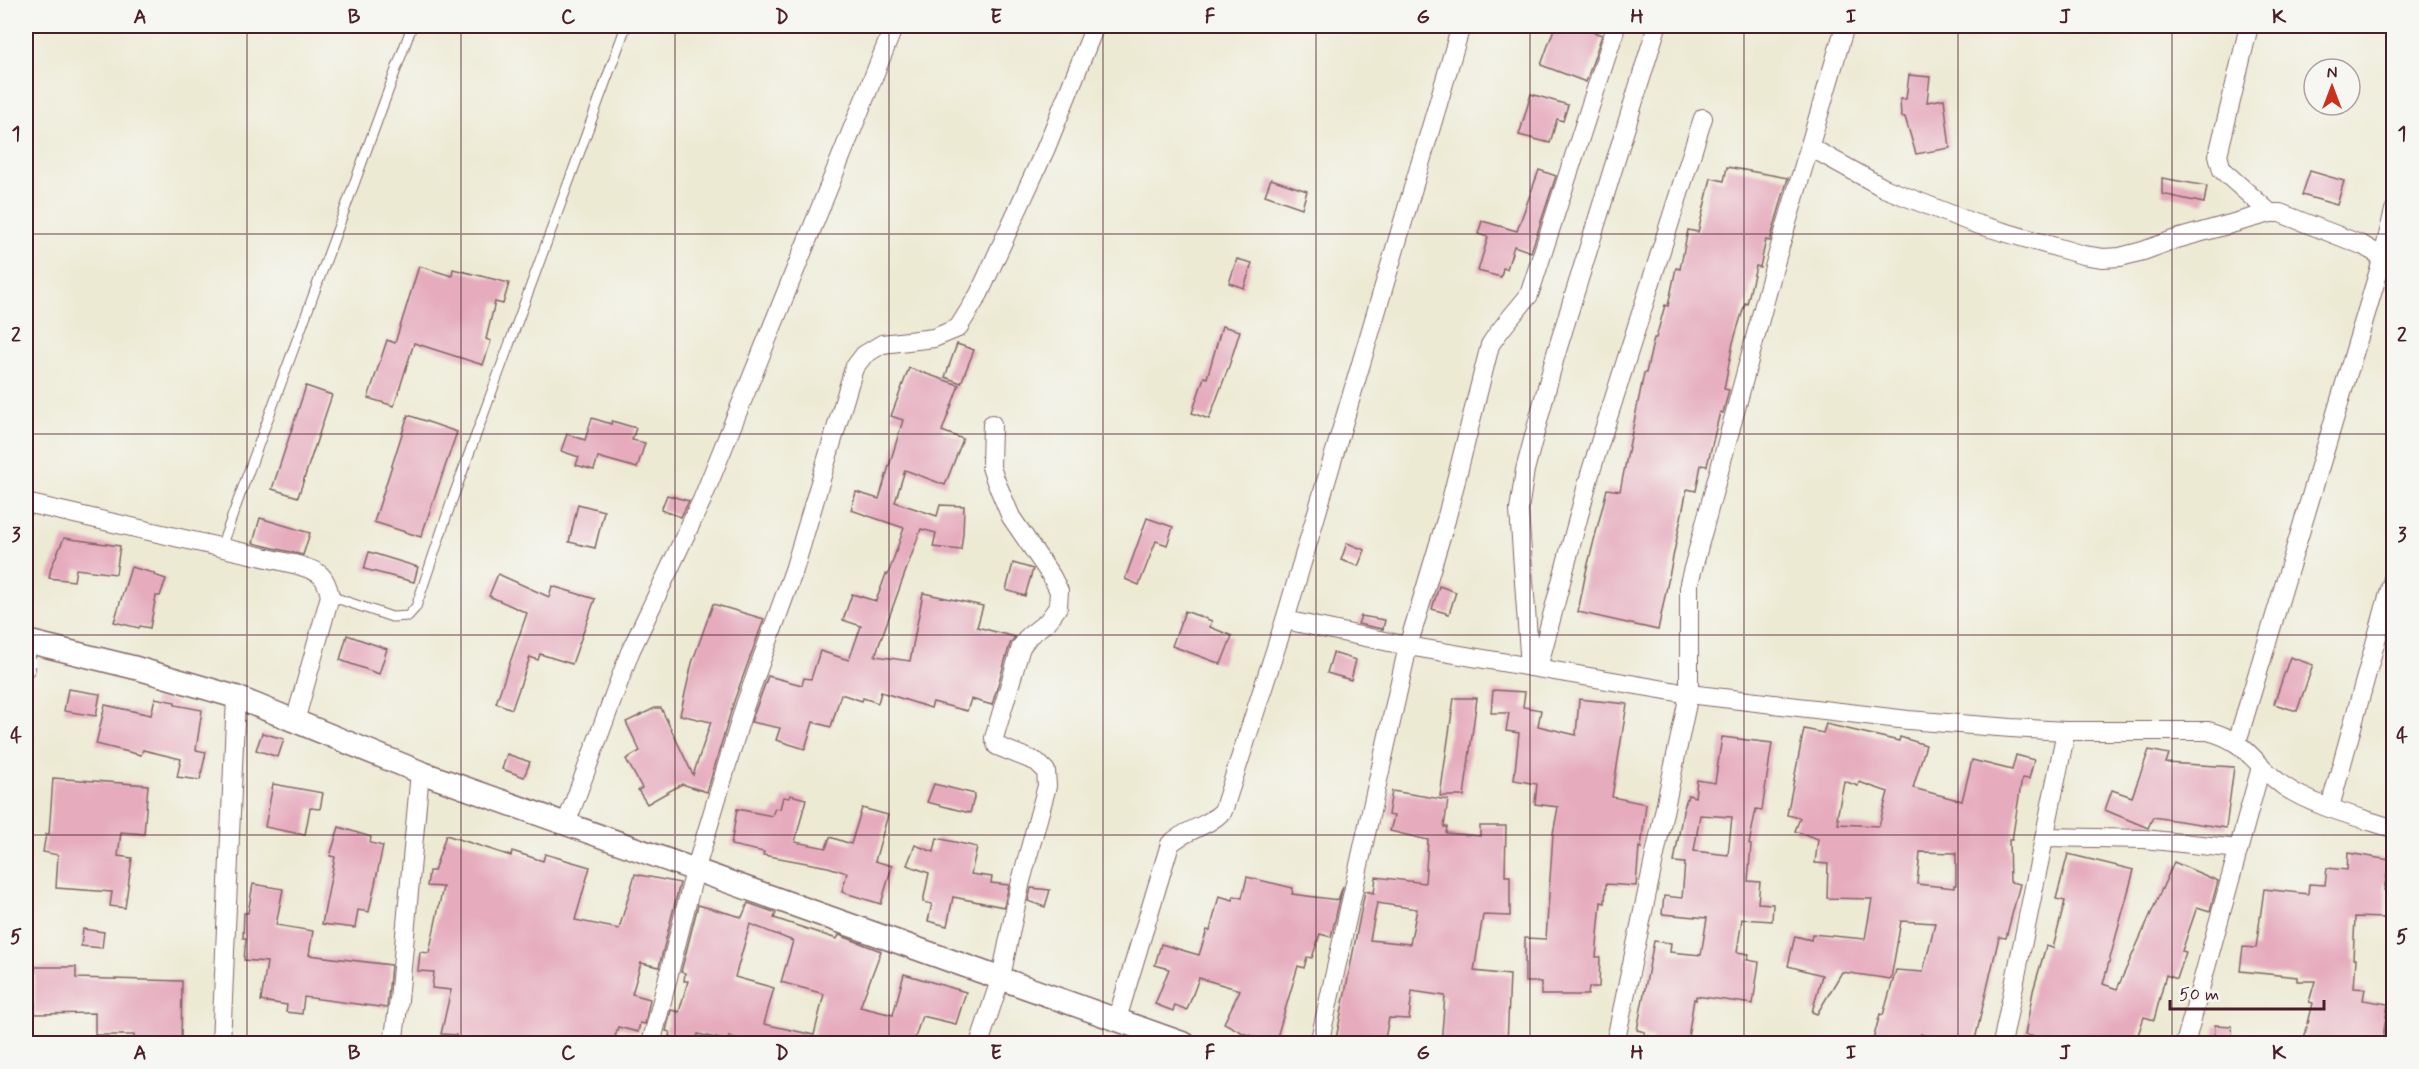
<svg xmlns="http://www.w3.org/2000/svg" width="2419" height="1069" viewBox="0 0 2419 1069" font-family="Mynerve,sans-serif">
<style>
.building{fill:#e6acbe;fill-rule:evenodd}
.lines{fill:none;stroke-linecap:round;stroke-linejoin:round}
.service-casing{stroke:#836666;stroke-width:11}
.minor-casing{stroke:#836666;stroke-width:20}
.tertiary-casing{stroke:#836666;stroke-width:25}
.service{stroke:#fff;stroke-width:9}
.minor{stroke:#fff;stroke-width:18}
.tertiary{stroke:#fff;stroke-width:22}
.grid{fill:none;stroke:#4a1f2b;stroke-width:1.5;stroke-opacity:0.55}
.neatline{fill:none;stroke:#4a1f2b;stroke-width:2}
.grid-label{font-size:20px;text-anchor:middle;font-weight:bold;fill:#4a1f2b}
</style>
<rect width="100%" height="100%" fill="#f6f6f2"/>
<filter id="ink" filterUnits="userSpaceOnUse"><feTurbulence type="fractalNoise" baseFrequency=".0167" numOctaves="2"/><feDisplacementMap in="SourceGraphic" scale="12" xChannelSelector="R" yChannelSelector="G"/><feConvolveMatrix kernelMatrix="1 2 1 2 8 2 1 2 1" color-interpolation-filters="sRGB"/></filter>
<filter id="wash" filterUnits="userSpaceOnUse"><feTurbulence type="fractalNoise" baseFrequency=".008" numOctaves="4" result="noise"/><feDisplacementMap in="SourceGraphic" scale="24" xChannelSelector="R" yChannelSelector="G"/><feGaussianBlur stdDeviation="1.35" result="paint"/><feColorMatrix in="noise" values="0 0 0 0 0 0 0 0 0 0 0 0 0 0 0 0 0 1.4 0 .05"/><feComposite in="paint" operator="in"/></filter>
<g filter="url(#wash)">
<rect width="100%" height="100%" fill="#edead4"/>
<g id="blocks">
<g class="building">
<path d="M1555,26H1575L1602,35L1586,82L1541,65Z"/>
<path d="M1909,75L1930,77L1927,102L1944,99L1950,148L1916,154L1905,117H1901L1900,99H1906Z"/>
<path d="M1531,94L1568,105L1563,121L1557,119L1550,143L1519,135Z"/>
<path d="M1727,167L1788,178L1770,241L1766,240L1760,267L1756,266L1747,304L1745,303L1733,343L1724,389L1729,390L1723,413L1720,412L1707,466L1701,465L1696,491L1687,489L1658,630L1578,612L1586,572L1607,489L1620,491L1644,373H1646L1654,338H1656L1665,305L1668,306L1676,268L1680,269L1688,230L1698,232L1711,178L1724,181Z"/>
<path d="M1539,170L1556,176L1531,252L1514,246L1507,269L1503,268L1501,277L1478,271L1488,237L1478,234L1482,221L1517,231Z"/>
<path d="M2310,171L2344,181L2337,205L2302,195Z"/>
<path d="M2162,178L2207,186L2204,203L2162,194Z"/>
<path d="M1271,179L1307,191L1302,208L1265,195Z"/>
<path d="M1237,259L1252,263L1244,288L1229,283Z"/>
<path d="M419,266L452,276L453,269L509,283L503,304L495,302L486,339L491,341L483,365L414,343L394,406L368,398L387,340L395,343Z"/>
<path d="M1222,326L1240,331L1229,366L1209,419L1192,413L1204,377L1207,378Z"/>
<path d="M957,344L974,350L961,383L945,377Z"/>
<path d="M909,368L959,385L942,431L963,439L945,485L905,470L895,502L937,516L940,505L964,506L963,533L961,550L933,547L936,533L921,529L875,656L910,661L923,593L983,606L977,627L1015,637L1010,644L992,705L971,699L967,711L933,702L931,708L881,692L878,703L863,698L862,701L841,694L831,727L813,722L805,749L776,740L780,728L751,722L768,676L802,685L804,678L811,679L820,651L849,660L861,626L843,620L852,594L876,601L886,574L888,575L904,528L851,510L856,492L879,499L903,420L891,416Z"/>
<path d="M306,386L332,395L298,497L272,489Z"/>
<path d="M408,415L457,432L421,537L374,522Z"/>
<path d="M592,418L611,424L612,421L636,428L632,440L645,443L637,468L598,457L594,470L576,465L579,457L561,451L567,434L585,440Z"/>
<path d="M667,495L689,501L681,517L661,510Z"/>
<path d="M578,504L604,511L595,548L569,542Z"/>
<path d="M260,518L310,533L303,555L253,543Z"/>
<path d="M1147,518L1173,527L1167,545L1156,541L1139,585L1125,579Z"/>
<path d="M64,538L120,546L116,574L76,569L74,581L49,578L51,568Z"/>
<path d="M1347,543L1365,550L1358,566L1341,560Z"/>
<path d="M369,552L418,567L414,582L364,569Z"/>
<path d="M1013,563L1033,569L1025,596L1006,590Z"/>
<path d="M131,567L154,573V575L166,579L160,596H156L150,628L140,626L139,628L114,622Z"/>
<path d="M498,574L549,597L552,586L595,599L572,664L540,654L538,660L530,657L512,709L496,703L527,613L489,596Z"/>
<path d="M1439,586L1456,592L1449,614L1432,609Z"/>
<path d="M713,604L764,619L734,701L707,792L682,784L647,804L638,790L642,788L626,759L640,751L626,722L655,708H661L693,775L711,722L680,715L692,663Z"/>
<path d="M1185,611L1212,621L1210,627L1232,636L1221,664L1172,646Z"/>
<path d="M1361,616L1385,620L1383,629L1358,624Z"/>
<path d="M347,635L387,649L379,674L340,660Z"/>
<path d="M1333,653L1356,660L1351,680L1327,673Z"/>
<path d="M2290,657L2313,665L2297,711L2274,704Z"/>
<path d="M68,689L100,694L96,716L64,711Z"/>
<path d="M1493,690L1525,692L1523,707L1541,710L1538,726L1576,735L1579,699L1627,704L1612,797L1646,804L1641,848L1639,847L1636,886L1606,884L1605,903L1601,902L1596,957H1600L1599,987H1589L1588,995H1541V982H1525V938L1546,939L1553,834L1558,807L1535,804L1537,784L1514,780L1519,733L1506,731L1509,713H1491Z"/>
<path d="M155,698L175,702V705L202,710L196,750L206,752L200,780L177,777L181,759L143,750L141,755L96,744L105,705L151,715Z"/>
<path d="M1454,698H1477L1464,796H1440Z"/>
<path d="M1826,724L1899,741L1900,737L1926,745L1913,788L1962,801L1972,760L2012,770L2016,755L2034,760L2029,779L2022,778L2012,840H2009L2010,882L2020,884L2006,938L1999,937L1974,1044H1945L1921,1034L1918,1044H1884L1873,1040L1880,1014L1883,1015L1896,970L1923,972L1935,923L1901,921L1891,979L1842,972L1817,1014L1812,1012L1822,975L1788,966L1795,936L1811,940L1812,934L1865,939L1872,899L1827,898L1828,864L1815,863L1818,839L1795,831L1800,818L1787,815L1804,729L1823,733ZM1844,781L1858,786L1859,782L1888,792L1879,826L1838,824L1839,819L1837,818ZM1920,852L1956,853V885H1954V888L1917,884Z"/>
<path d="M262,733L284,739L278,757L256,750Z"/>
<path d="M1722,737L1772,743L1762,810L1756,809L1749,844L1751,845L1748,881L1760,882L1758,903L1773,904L1772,921L1742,919L1737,952L1749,954L1747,960L1759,962L1753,1004L1696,996V1000L1694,999L1687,1044H1652L1653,1037L1644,1035L1645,1032L1637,1030L1654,941L1671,943L1670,952L1701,955L1707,918L1662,914L1664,896L1682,898L1685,863L1674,862L1683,811L1688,795L1695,797L1697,780L1715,783ZM1700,815L1732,817L1728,855L1694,851Z"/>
<path d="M2149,750L2169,754L2166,763L2234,767L2226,828L2153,817L2148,828L2105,810L2112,790L2132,797Z"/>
<path d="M507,754L530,762L524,777L502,769Z"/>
<path d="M53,778L148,785L144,834L121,832L118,856L132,858L125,908L110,906L112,892L56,888L58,855L43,852L46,834H49Z"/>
<path d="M273,784L323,793L320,809L310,808L305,835L265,827Z"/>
<path d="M934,784L975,794L970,813L927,802Z"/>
<path d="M1392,791L1448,800L1444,827H1447L1446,833L1480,836V826H1506L1505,876H1510V916L1483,915L1474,971L1510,975L1507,1044H1441L1445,996L1412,991L1409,1019L1389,1018L1384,1044H1335L1365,891L1374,893L1376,877L1425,883L1428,840L1390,831L1394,816L1388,815ZM1377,903L1417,909L1410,944L1370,940Z"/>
<path d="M790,795L806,799L795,842L826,848L830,837L851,844L862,808L888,815L875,861L892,866L881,904L842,892L847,873L828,867L763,855L764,852L731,845L737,809L772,816L775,808L780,809L783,797L790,798Z"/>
<path d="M339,827L371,837L370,843L383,846L369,912L358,910L355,928L322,924L335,857L330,856Z"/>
<path d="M446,835L511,856L512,851L543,861L545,854L590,867L575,920L619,929L635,874L680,883L659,967L641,963L632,994L650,999L645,1024L640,1023L638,1032L618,1027L613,1044H453L456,1035L441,1034L451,990L432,988L434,972L418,971L420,952L429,953L443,887L427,886L429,871H434Z"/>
<path d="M937,838L977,847L971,874L992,877L991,883L1009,885L1004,907L953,897L947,926L928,921L932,904L923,902L929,873L907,865L915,845L934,852Z"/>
<path d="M2348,853L2390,860L2384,890H2386L2385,918L2355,917L2353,959H2356L2354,988L2365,989L2363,1000L2388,1004L2382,1044H2344L2321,1038L2320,1044H2303L2313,1003L2309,1002L2315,981H2297V977L2240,971L2243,947L2256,948L2264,889L2308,894L2309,884L2325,885L2327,868L2347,870Z"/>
<path d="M2068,854L2134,870L2103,984L2117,989L2174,862L2218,881L2210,911L2197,907L2182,951L2186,952L2177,979L2166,975L2154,1020L2144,1017L2135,1044H2072L2025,1035L2033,991L2046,946L2053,948L2065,901L2056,899Z"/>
<path d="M1247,877L1293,888L1292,894L1338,900L1343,886L1331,937L1320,934L1312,958L1307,957L1304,968L1298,966L1275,1044L1245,1034L1224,1023L1240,990L1199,978L1187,1010L1175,1005L1173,1011L1155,1004L1169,969L1155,965L1161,944L1199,955L1207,930L1210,931L1219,896L1233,900L1234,896L1242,898Z"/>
<path d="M253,884L283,889L276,925L313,931L309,955L391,965L387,1008L304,997L302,1014L286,1012L287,1005L261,1001L267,962L244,960L246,938H243L244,913H248Z"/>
<path d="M1031,888L1050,890L1045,907L1028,901Z"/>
<path d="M748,903L776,913L774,918L837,939L839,935L881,951L860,1007L893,1015L904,974L966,992L956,1024L922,1016L913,1044H756L729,1036L728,1041L698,1034L696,1043L669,1036L670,1032L666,1031L671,1010L679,1012L688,981H684L685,973L681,972L698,905L742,917ZM750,924L793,941L781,982L824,994L814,1035L764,1024L774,988L735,977Z"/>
<path d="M83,929L104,932L102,948L81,946Z"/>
<path d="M35,967H76V978L182,981L181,1044H134V1035H95V1013L35,1014Z"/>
<path d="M2215,1025L2232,1026L2231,1042L2214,1041Z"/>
</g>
</g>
</g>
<g filter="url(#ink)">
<use href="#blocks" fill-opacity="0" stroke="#836666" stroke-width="1.5"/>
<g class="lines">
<g class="service-casing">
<g id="service">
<path d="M221,547L412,26"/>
<path d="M330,596L392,617L408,616L416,607L451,503L626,26"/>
</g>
</g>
<g class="minor-casing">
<g id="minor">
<path d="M2249,26L2218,155L2222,170L2270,213"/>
<path d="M1810,147L1884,188L1973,223L2083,255L2103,258L2120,257L2143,251L2173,240L2270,213H2280L2362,245L2383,257L2394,210"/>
<path d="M26,503L298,565C319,572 325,573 330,596L295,721"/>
<path d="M1285,620L1408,646L1689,694L1908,720L2011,728L2066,731H2208C2250,742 2253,765 2285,787C2315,807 2360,817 2394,829"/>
<path d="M1530,667L1519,510L1525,470L1555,357L1657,26"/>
<path d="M26,668V641"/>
<path d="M1538,668L1590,474L1703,118"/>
<path d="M2237,742L2383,257"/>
<path d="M2330,807L2394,575"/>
<path d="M566,824L630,652L702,500L894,26"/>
<path d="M2045,837L2144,839L2239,849"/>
<path d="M1117,1019L1170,844C1187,828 1205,829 1223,811L1285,620L1461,26"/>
<path d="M221,1044L236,697"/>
<path d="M393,1044L399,1000L420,772"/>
<path d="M651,1044L695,871L745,705L794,570L854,368L864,355L882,344L934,338L958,328L979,294L1046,148L1095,26"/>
<path d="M979,1044L1001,977L1021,881L1047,786L1046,771L1037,762L997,746L994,738L1021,647L1029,636L1048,621L1058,607L1059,591L1052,577L1011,517L995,479L991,467L992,424"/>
<path d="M1319,1044L1408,646L1446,520L1490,345C1501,327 1516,312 1529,295L1615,30"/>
<path d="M1615,1044L1689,694V583L1776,260L1845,26"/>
<path d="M2002,1044L2066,731"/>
<path d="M2185,1044L2261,767"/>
</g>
</g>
<g class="tertiary-casing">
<path id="tertiary" d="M26,641L136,668L236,697L420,772L1185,1044"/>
</g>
<use href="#service" class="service"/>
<use href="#minor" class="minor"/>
<use href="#tertiary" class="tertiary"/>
</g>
</g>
<path class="grid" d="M247,26V1044M461,26V1044M675,26V1044M889,26V1044M1103,26V1044M1316,26V1044M1530,26V1044M1744,26V1044M1958,26V1044M2172,26V1044M26,234H2394M26,434H2394M26,635H2394M26,835H2394"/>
<rect width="2419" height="1069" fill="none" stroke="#f6f6f2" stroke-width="66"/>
<g transform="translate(2332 87)"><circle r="28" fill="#f6f6f2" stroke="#b1a0a2" stroke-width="1.5"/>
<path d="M0-4.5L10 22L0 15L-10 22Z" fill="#c8321e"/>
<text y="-9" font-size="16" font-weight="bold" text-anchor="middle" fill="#4a1f2b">N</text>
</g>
<path d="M2170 1000v9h154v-9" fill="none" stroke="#4a1f2b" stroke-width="3"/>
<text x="2179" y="1000" font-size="18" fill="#4a1f2b" stroke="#f6f6f2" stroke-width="4.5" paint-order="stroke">50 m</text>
<rect x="33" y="33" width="2353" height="1003" class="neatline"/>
<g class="grid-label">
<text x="140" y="23">A</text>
<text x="354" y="23">B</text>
<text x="568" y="23">C</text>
<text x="782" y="23">D</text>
<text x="996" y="23">E</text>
<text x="1210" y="23">F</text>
<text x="1423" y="23">G</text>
<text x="1637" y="23">H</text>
<text x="1851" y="23">I</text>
<text x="2065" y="23">J</text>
<text x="2279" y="23">K</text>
<text x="16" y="140">1</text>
<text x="2402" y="140">1</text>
<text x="16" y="341">2</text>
<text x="2402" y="341">2</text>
<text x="16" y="541">3</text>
<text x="2402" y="541">3</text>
<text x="16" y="742">4</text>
<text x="2402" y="742">4</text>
<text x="16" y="943">5</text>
<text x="2402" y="943">5</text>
<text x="140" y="1059">A</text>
<text x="354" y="1059">B</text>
<text x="568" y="1059">C</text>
<text x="782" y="1059">D</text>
<text x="996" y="1059">E</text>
<text x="1210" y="1059">F</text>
<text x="1423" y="1059">G</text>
<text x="1637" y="1059">H</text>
<text x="1851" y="1059">I</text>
<text x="2065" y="1059">J</text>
<text x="2279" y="1059">K</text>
</g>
</svg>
